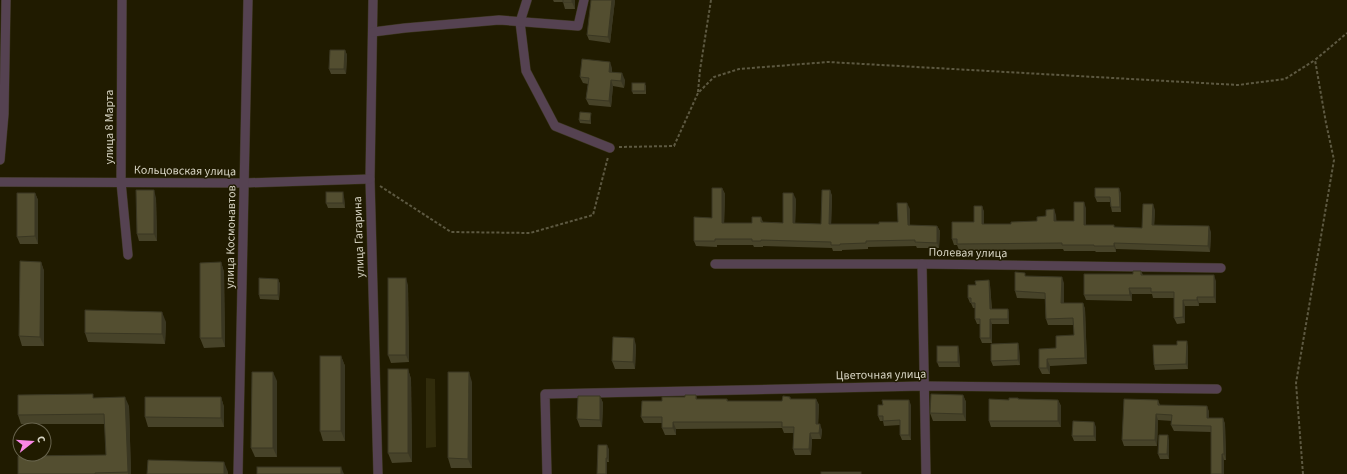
<svg xmlns="http://www.w3.org/2000/svg" width="1347" height="474" viewBox="0 0 1347 474" font-family="'Source Sans 3',sans-serif">
<style>
.green{fill:#312c0c}
.lines{fill:none;stroke-linecap:round;stroke-linejoin:round}
.minor-casing{stroke:#3a351b;stroke-width:10}
.path{stroke:#5d5941;stroke-width:2;stroke-dasharray:3 2;stroke-linecap:butt}
.minor{stroke:#554251;stroke-width:9}
.wall{fill:#474329}
.shaded-wall{fill:#3a3722}
.building{fill:#534e30;stroke:#3a3722}
.labels{text-anchor:middle;dominant-baseline:central;stroke-width:3;stroke-linejoin:round;paint-order:stroke}
.street-label{font-size:12px;fill:#d7d4c3;stroke:#201b00}
</style>
<rect width="100%" height="100%" fill="#201b00"/>
<path class="green" d="M426,378L435,379L436,447L426,448Z"/>
<g class="lines">
<g class="minor-casing">
<g id="minor">
<path d="M122,0L121,182L128,255"/>
<path d="M373,0L370,179L378,474"/>
<path d="M527,0L520,22L526,71L555,126L610,148"/>
<path d="M373,32L405,28L499,20L578,26L584,0"/>
<path d="M0,160L4,114L6,0"/>
<path d="M0,182L244,183L370,179"/>
<path d="M715,264H922L1221,268"/>
<path d="M922,264L926,474"/>
<path d="M238,474L248,0"/>
<path d="M547,474L545,394L924,386L1217,389"/>
</g>
</g>
<g class="path">
<path d="M698,92L700,70L711,0"/>
<path d="M619,147L674,146L698,93L714,77L739,69L828,62L1238,85L1285,79L1315,60"/>
<path d="M380,186L451,232L530,233L593,215L608,157"/>
<path d="M1303,474L1296,383L1334,160L1326,123L1315,60L1347,33"/>
</g>
<use href="#minor" class="minor"/>
</g>
<g class="wall">
<path d="M553,0H575V9H565L563,2H554Z"/>
<path d="M615,0L610,43L589,40L587,35Z"/>
<path d="M345,50L347,55L346,74H331L329,69Z"/>
<path d="M612,68V72L625,80L624,88L613,86L611,107L589,105L586,99L588,84L583,83L580,77Z"/>
<path d="M646,85V94H633L632,91Z"/>
<path d="M591,115V124L580,123L579,120Z"/>
<path d="M722,188L725,194L724,223H752L761,217L763,222L783,223L796,199L795,224H821L830,190L832,196L831,224H879L898,222L910,209V225L937,226L940,231L939,248H917L916,246L868,247V249L842,250V251H833L832,248L763,246V247H754L753,245H717V247L696,246L694,241L712,218Z"/>
<path d="M35,193L38,200V244H20L17,237Z"/>
<path d="M1121,193V212H1112L1110,202H1097L1095,197Z"/>
<path d="M344,197L345,208H328L326,203Z"/>
<path d="M156,198L157,241H139L137,234Z"/>
<path d="M982,206L984,212V224H1011L1037,221L1046,216L1056,215V221H1074L1086,208V225H1114V227L1142,228L1155,210L1154,225L1211,232L1210,252L1116,249V252H1096L1095,251H1064L1063,249L959,250L957,245H954L952,239L974,222Z"/>
<path d="M41,262L44,271V346H22L19,336Z"/>
<path d="M221,262L224,272L225,347L204,348L200,338Z"/>
<path d="M1141,271L1143,275L1216,281V303H1199V306H1185V323L1177,324L1174,318V298H1153L1152,294H1132V301L1086,300L1084,295Z"/>
<path d="M1026,276L1064,283V303H1083L1085,309L1087,364L1050,366V374H1042L1039,368L1056,348L1074,335V325H1048L1046,319L1045,299L1017,298L1015,291Z"/>
<path d="M278,279L280,284L279,300L260,299L259,295Z"/>
<path d="M989,280L990,285L992,309H1008L1009,314V324H992V343H982L980,338V324H977L975,319V308H973L971,303H970L968,298L976,285Z"/>
<path d="M408,285L409,362L391,363L388,355Z"/>
<path d="M166,322L165,344L88,342L85,333Z"/>
<path d="M1018,343L1019,348L1020,365L993,366L991,361Z"/>
<path d="M636,345L635,369H615L612,361Z"/>
<path d="M958,346L959,351L960,367H939L937,362Z"/>
<path d="M1188,346V369L1155,370L1154,365Z"/>
<path d="M341,356L345,366V441H323L320,431Z"/>
<path d="M408,369L411,379L412,462L392,463L388,453Z"/>
<path d="M277,381V457H255L251,448Z"/>
<path d="M472,382V468H451L448,458Z"/>
<path d="M696,395L697,399H727L728,401H782L790,397L791,399H816L819,405L818,424L822,430L821,439H812L811,455H795L793,449L794,433H784L782,428L676,429V435H665L662,428V423H644L641,417L662,401L685,397Z"/>
<path d="M963,395L966,402V421H933L930,413Z"/>
<path d="M600,396L603,403L602,427H580L577,419Z"/>
<path d="M221,397L224,407V427H148L145,417Z"/>
<path d="M95,398L129,406L131,474H18L106,455L105,424H21L18,415Z"/>
<path d="M1018,398L1019,399L1058,400L1061,406V427H991L989,421L1009,400Z"/>
<path d="M1158,400L1160,405L1207,406L1209,412V418H1223L1225,424L1226,460H1224V474H1211V432L1174,431L1171,425L1172,421L1158,420L1157,446H1124L1122,440Z"/>
<path d="M911,405V440H902L900,435V425L884,426L883,421H880L878,416Z"/>
<path d="M1096,427V441H1074L1072,436Z"/>
<path d="M1169,440V459H1160L1158,454Z"/>
<path d="M609,449V462H607L597,474Z"/>
</g>
<g class="shaded-wall">
<path d="M572,0H575V9L572,2Z"/>
<path d="M612,0H615L610,43L608,37Z"/>
<path d="M345,50L347,55L346,74L344,69Z"/>
<path d="M610,62L612,68L611,78L609,72Z"/>
<path d="M622,73L625,80L624,88L621,81Z"/>
<path d="M611,80L613,86L611,107L609,101Z"/>
<path d="M591,113V124L590,121Z"/>
<path d="M722,188L725,194L724,229L722,223Z"/>
<path d="M1119,188L1121,193V212L1120,207Z"/>
<path d="M154,190L156,198L157,241L154,234Z"/>
<path d="M830,190L832,196L831,230L829,224Z"/>
<path d="M343,192L344,197L345,208L343,203Z"/>
<path d="M35,193L38,200V244L35,236Z"/>
<path d="M793,193L796,199L795,229L793,223Z"/>
<path d="M1084,202L1086,208V232L1084,225Z"/>
<path d="M907,203L910,209V231L908,225Z"/>
<path d="M1153,204L1155,210L1154,231L1152,225Z"/>
<path d="M982,206L984,212V230L982,224Z"/>
<path d="M1054,209L1056,215L1057,227L1054,221Z"/>
<path d="M937,226L940,231L939,248L937,243Z"/>
<path d="M1209,226L1211,232L1210,252L1208,246Z"/>
<path d="M1114,243L1116,249V252L1114,246Z"/>
<path d="M41,262L44,271V346L40,337Z"/>
<path d="M221,262L224,272L225,347L222,338Z"/>
<path d="M1214,275L1216,281V303L1214,297Z"/>
<path d="M1062,277L1064,283V310L1061,303Z"/>
<path d="M406,278L408,285L409,362L406,355Z"/>
<path d="M278,279L280,284L279,300L278,295Z"/>
<path d="M989,280L990,285L992,314L990,309Z"/>
<path d="M1129,288L1132,294V301L1130,295Z"/>
<path d="M1197,297L1199,303V306L1197,300Z"/>
<path d="M1183,300L1185,306V323L1183,317Z"/>
<path d="M1083,303L1085,309L1087,364L1085,358Z"/>
<path d="M1008,309L1009,314V324L1008,319Z"/>
<path d="M162,312L166,322L165,344L162,334Z"/>
<path d="M990,319L992,324V343L990,338Z"/>
<path d="M634,338L636,345L635,369L633,362Z"/>
<path d="M1187,341L1188,346V369L1186,364Z"/>
<path d="M1018,343L1019,348L1020,365L1018,360Z"/>
<path d="M958,346L959,351L960,367L958,362Z"/>
<path d="M341,356L345,366V441L341,431Z"/>
<path d="M1047,359L1050,366V374L1047,368Z"/>
<path d="M408,369L411,379L412,462L408,453Z"/>
<path d="M273,372L277,381V457L273,448Z"/>
<path d="M469,372L472,382V468L468,459Z"/>
<path d="M963,395L966,402V421L963,414Z"/>
<path d="M600,396L603,403L602,427L600,420Z"/>
<path d="M125,397L129,406L131,474H128V472Z"/>
<path d="M221,397L224,407V427L221,418Z"/>
<path d="M816,399L819,405L818,430L816,424Z"/>
<path d="M909,400L911,405V440L909,435Z"/>
<path d="M1058,400L1061,406V427L1058,421Z"/>
<path d="M1207,406L1209,412V424L1207,418Z"/>
<path d="M1156,414L1158,420L1157,446L1155,440Z"/>
<path d="M1223,418L1225,424L1226,460L1224,454Z"/>
<path d="M673,422L676,429V435L673,428Z"/>
<path d="M1094,422L1096,427V441L1094,436Z"/>
<path d="M820,424L822,430L821,439L819,433Z"/>
<path d="M810,433L812,439L811,455L809,449Z"/>
<path d="M1168,435L1169,440V459L1167,454Z"/>
<path d="M607,445L609,449V462L607,458Z"/>
<path d="M1222,454L1224,460V474H1222Z"/>
<path d="M606,458L607,462V474H606Z"/>
<path d="M224,462L228,472V474H224Z"/>
<path d="M341,467L344,474H341Z"/>
</g>
<g class="building">
<rect x="563" y="0" width="9" height="2"/>
<path d="M591,0H612L608,37L587,35Z"/>
<path d="M330,50H345L344,69H329Z"/>
<path d="M582,59L610,62L609,72L622,73L621,81L611,80L609,101L586,99L589,78L580,77Z"/>
<rect x="632" y="83" width="13" height="8"/>
<path d="M580,112L591,113L590,121L579,120Z"/>
<path d="M712,188H722V223H752V217H761V222L783,223V193H793V223L821,224L822,190H830L829,224H879V222H898L897,203H907L908,225L937,226V243L915,242V240L866,241V243L840,244V245H831V242L761,240V241H752V239H715V241H694V217L712,218Z"/>
<path d="M1095,188H1119L1120,207H1111L1110,197H1095Z"/>
<path d="M136,190H154V234H137Z"/>
<rect x="326" y="192" width="17" height="11"/>
<path d="M17,193H35V236L17,237Z"/>
<path d="M1074,202H1084V225H1114V227L1142,228L1143,204H1153L1152,225L1209,226L1208,246L1114,243V246H1094V245H1062V243L957,244V239H952V222H974V206H982V224H1011V222L1037,221V217L1046,216V210L1054,209V221H1074Z"/>
<path d="M20,261L41,262L40,337L19,336Z"/>
<path d="M221,262L222,338H200V263Z"/>
<path d="M1133,271H1141V275H1214V297H1197V300H1183V317L1174,318V292H1151V288H1129L1130,295H1084V274H1133Z"/>
<path d="M1015,272L1025,273V276L1062,277L1061,303H1083L1085,358L1047,359V368H1039V349L1056,348V336L1074,335L1073,318L1046,319L1045,293L1015,291Z"/>
<path d="M259,278L278,279V295H259Z"/>
<rect x="388" y="278" width="18" height="77"/>
<path d="M989,280L990,309H1008V319H990V338H980V319H975V303H971V298H968V285H976L975,281Z"/>
<path d="M85,310L162,312V334L85,333Z"/>
<path d="M613,337L634,338L633,362L612,361Z"/>
<path d="M1177,341H1187L1186,364L1154,365L1153,345H1177Z"/>
<path d="M1018,343V360L991,361V344Z"/>
<rect x="937" y="346" width="21" height="16"/>
<rect x="320" y="356" width="21" height="75"/>
<rect x="388" y="369" width="20" height="84"/>
<path d="M252,372H273V448H251Z"/>
<path d="M448,372H469L468,459L448,458Z"/>
<path d="M93,394V398L125,397L128,472L95,473V474H18V456L106,455L104,414L18,415V395Z"/>
<path d="M931,394L963,395V414L930,413Z"/>
<path d="M685,395H696V399H727V401H782L783,396L790,397V399H816V424H820L819,433H810L809,449H793L794,427H782V422H673V428H662V417H641L642,401H662V397H685Z"/>
<path d="M578,396H600V420L577,419Z"/>
<path d="M145,397H221V418L145,417Z"/>
<path d="M1009,398H1018V399L1058,400V421H989V399L1009,400Z"/>
<path d="M1124,399L1158,400V405L1207,406V418H1223L1224,454H1222V474H1211V426L1171,425L1172,415L1156,414L1155,440H1122Z"/>
<path d="M882,400H909V435H900V420L883,421V416H878V405H883Z"/>
<path d="M1073,421L1094,422V436H1072Z"/>
<path d="M1159,435H1168L1167,454H1158Z"/>
<path d="M598,445H607V458H606V474H597Z"/>
<path d="M148,460L224,462V474H147Z"/>
<rect x="257" y="467" width="84" height="7"/>
<rect x="821" y="472" width="40" height="2"/>
</g>
<g class="labels">
<g class="street-label">
<text transform="translate(109 127) rotate(-90)">улица 8 Марта</text>
<text transform="translate(185 171) rotate(1)">Кольцовская улица</text>
<text transform="translate(231 237) rotate(-89)">улица Космонавтов</text>
<text transform="translate(359 237) rotate(-92)">улица Гагарина</text>
<text transform="translate(968 253) rotate(1)">Полевая улица</text>
<text transform="translate(881 375) rotate(-1)">Цветочная улица</text>
</g>
</g>
<g transform="translate(32 442) rotate(73)"><circle r="19" fill="#201b00" stroke="#69654e"/>
<path d="M0-3L7 15L0 10L-7 15Z" fill="#fa87e7"/>
<text y="-6" font-size="11" font-weight="bold" text-anchor="middle" fill="#d7d4c3">С</text>
</g>
</svg>
